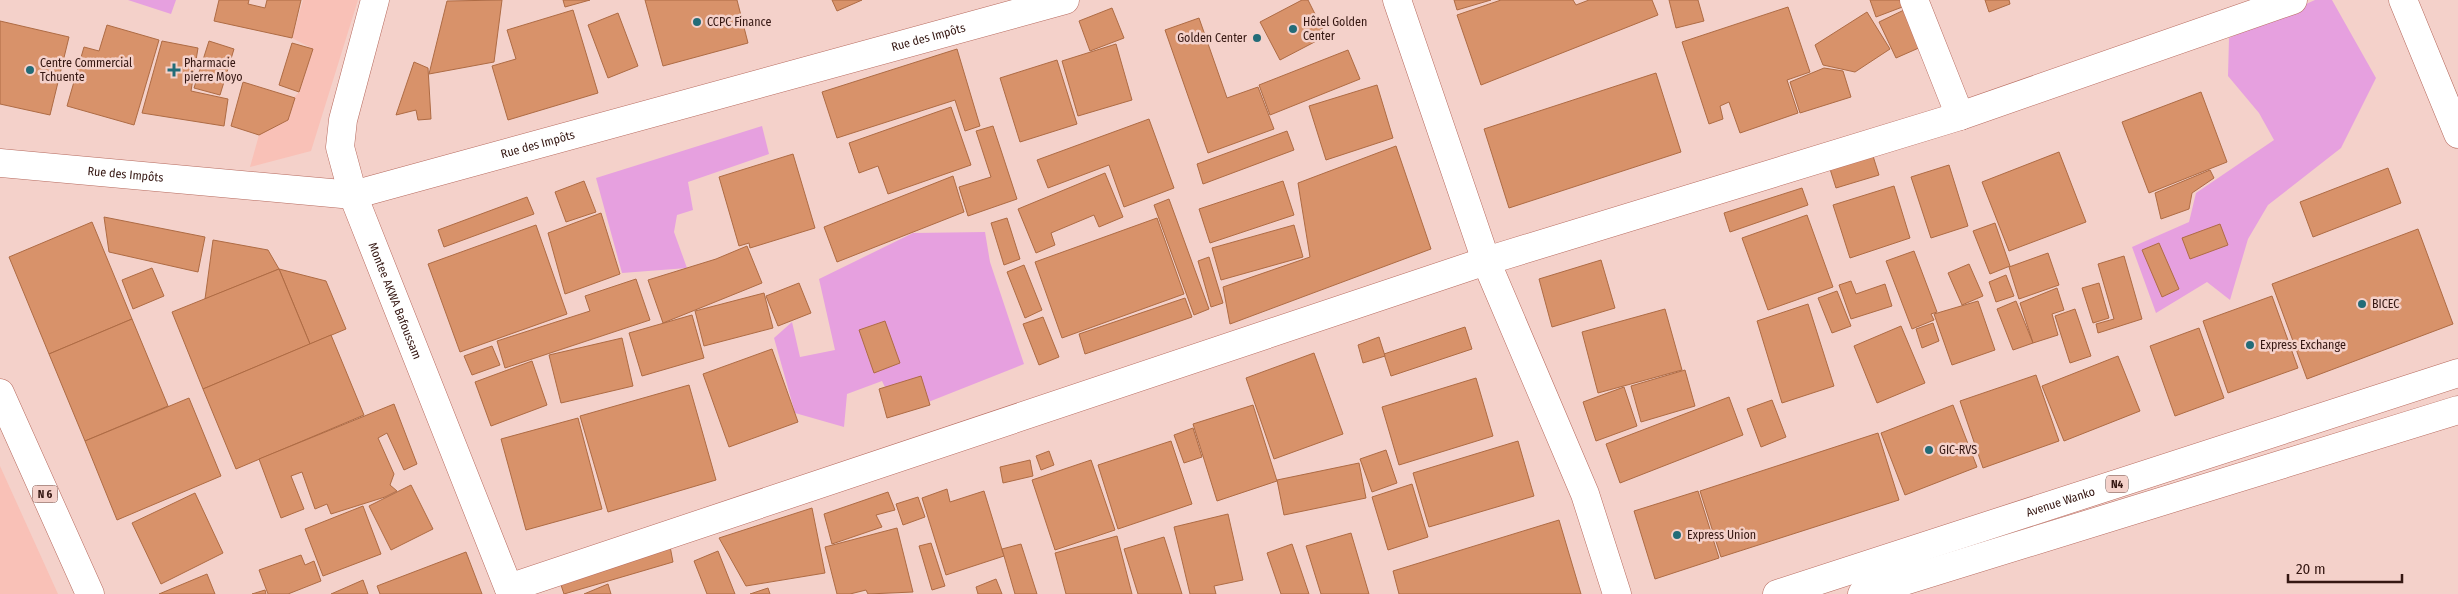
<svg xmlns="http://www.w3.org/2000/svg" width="2458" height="594" viewBox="0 0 2458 594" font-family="'Fira Sans Condensed',sans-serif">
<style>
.built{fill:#f9c1b7}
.green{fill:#e6a0df}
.building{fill:#d8926a;stroke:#ae6b44}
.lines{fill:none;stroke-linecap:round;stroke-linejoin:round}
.minor-casing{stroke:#b6695d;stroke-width:29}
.highway-casing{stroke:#b6695d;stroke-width:29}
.minor{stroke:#fff;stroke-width:28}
.highway{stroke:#fff;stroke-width:28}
.poi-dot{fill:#236c78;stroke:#f4d1ca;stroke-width:2}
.labels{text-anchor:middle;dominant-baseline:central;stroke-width:5;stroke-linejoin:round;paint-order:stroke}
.shield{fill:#f4d1ca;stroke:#6e4f49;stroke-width:1}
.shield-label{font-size:11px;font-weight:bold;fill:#351712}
.poi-label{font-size:12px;fill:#351712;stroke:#f4d1ca;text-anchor:start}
.street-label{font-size:12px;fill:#351712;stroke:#f4d1ca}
</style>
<rect width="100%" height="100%" fill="#f4d1ca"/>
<g class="built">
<path d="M303,0H358L311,151L250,167L259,135L299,92L313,49L292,38Z"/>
<path d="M0,466L58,594H0Z"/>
</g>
<g class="green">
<path d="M128,0H176L171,14Z"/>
<path d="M2315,0H2332L2376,78L2341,148L2268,205L2248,239L2230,300L2207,282L2156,313L2132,247L2189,222L2196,193L2274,140L2259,113L2228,76L2229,38Z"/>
<path d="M762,126L769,154L688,182L693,210L677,215L674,232L687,268L622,273L596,178Z"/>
<path d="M985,232L990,262L1024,364L898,414L882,381L847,394L844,427L795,413L774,338L792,322L800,357L835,350L819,279L913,233Z"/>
</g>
<g class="building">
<path d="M219,0H249L248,4L265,8L267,0H301L292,38L214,21Z"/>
<path d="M502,0L494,62L429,74L447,1Z"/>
<path d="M563,0H590L565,7Z"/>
<path d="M645,0H737L748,43L663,66Z"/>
<path d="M832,0H862L837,11Z"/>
<path d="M1302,0H1308L1326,36L1280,60L1260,22Z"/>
<path d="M1454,0H1491L1457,10Z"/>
<path d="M1501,0H1573L1576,5L1589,0H1652L1658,15L1481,85L1457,15Z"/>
<path d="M1669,0H1698L1704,21L1676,28Z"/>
<path d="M1870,0H1903L1905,6L1876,17Z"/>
<path d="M1985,0H2009L2010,4L1989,12Z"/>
<path d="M1788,7L1810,72L1787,80L1798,113L1740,133L1729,102L1720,106L1723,119L1709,124L1682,42Z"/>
<path d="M1112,8L1124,38L1090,51L1079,21Z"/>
<path d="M573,10L598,93L508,120L492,66L516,59L507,30Z"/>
<path d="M1904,10L1921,47L1896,58L1879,22Z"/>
<path d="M1867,12L1890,49L1855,72L1823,65L1815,45Z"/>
<path d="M618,13L638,66L608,78L588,25Z"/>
<path d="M1199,18L1227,98L1258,87L1274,129L1208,153L1165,30Z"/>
<path d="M0,21L69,37L50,115L0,104Z"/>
<path d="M107,25L159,40L134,125L67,106L84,47L99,51Z"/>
<path d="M162,41L198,48L191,91L228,99L224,126L142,113Z"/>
<path d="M209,41L234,49L220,95L194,88Z"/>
<path d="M292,43L313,49L299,92L279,85Z"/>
<path d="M1116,44L1132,100L1078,116L1062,61Z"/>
<path d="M957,49L980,126L965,131L955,100L837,138L822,92Z"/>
<path d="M1348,50L1360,79L1270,115L1259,85Z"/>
<path d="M1057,60L1077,124L1020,142L1000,78Z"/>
<path d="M414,62L428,68L431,119L418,120L416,110L396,115Z"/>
<path d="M1824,68L1843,71L1851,97L1800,113L1790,82Z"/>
<path d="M1656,73L1681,152L1509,208L1484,129Z"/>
<path d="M243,82L295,98L288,120L259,135L231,126Z"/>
<path d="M1377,85L1393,138L1326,160L1309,106Z"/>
<path d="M2201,92L2227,162L2149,193L2122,122Z"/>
<path d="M951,107L971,165L888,194L878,166L859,173L849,143Z"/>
<path d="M1149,119L1174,188L1124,207L1109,165L1048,188L1037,160Z"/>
<path d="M993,126L1017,199L968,216L959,187L991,177L976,131Z"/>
<path d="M1287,131L1294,150L1203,184L1197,164Z"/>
<path d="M1396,146L1431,249L1230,324L1223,287L1310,257L1298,183Z"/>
<path d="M2059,152L2086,222L2009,251L1982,182Z"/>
<path d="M793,154L815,228L750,248L749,243L739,246L719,177Z"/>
<path d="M1873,156L1879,175L1836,188L1830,169Z"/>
<path d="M1949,165L1968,226L1931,238L1911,177Z"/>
<path d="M2388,168L2401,203L2313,237L2300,202Z"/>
<path d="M2210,170L2214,178L2192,193L2189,209L2161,219L2155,193Z"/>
<path d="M1105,173L1123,217L1099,227L1094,215L1051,233L1055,245L1036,253L1018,209Z"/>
<path d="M953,176L964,212L837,262L824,227Z"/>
<path d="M584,181L596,212L566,222L555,192Z"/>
<path d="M1283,181L1294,215L1210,243L1199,209Z"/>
<path d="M1894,186L1910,238L1850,258L1833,205Z"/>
<path d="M1802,188L1808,205L1730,232L1724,213Z"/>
<path d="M527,197L534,214L444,247L438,230Z"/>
<path d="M1169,199L1209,309L1194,315L1154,205Z"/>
<path d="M601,213L620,274L565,294L548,233Z"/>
<path d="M1807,215L1833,287L1768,310L1742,238Z"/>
<path d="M104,217L205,237L198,272L109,252Z"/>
<path d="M1007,218L1020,259L1004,265L991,223Z"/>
<path d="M1157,218L1184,294L1062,338L1035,262Z"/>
<path d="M92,222L132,319L49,354L9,257Z"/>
<path d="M1995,223L2010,266L1990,274L1973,231Z"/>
<path d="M2220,224L2228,245L2190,259L2182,238Z"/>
<path d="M536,225L567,314L460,352L428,264Z"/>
<path d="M1294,225L1303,257L1221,280L1212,248Z"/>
<path d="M2418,229L2453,324L2307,379L2272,284Z"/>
<path d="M213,240L268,250L279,269L205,299Z"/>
<path d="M2159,243L2179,289L2162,297L2142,250Z"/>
<path d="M747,246L762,283L663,323L648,280L716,259Z"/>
<path d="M1914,251L1937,312L1931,314L1934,320L1912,329L1886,261Z"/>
<path d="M2048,253L2059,285L2019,299L2009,267Z"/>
<path d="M2124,256L2142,319L2098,333L2096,324L2114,319L2098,264Z"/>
<path d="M1209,257L1223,303L1211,307L1198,261Z"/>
<path d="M1601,260L1615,308L1552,327L1539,279Z"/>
<path d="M1969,264L1983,296L1962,305L1948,273Z"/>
<path d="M1024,265L1042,310L1025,318L1007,272Z"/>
<path d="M152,268L164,296L133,309L122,280Z"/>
<path d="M279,269L326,281L346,329L310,344Z"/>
<path d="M279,269L310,344L203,389L172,312Z"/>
<path d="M2006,275L2014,296L1996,302L1989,282Z"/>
<path d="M636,279L650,320L505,368L497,341L590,311L585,296Z"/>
<path d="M1851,281L1856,294L1885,284L1892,306L1851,319L1839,285Z"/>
<path d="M799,283L811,313L778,326L766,296Z"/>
<path d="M2099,283L2109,318L2093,323L2082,288Z"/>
<path d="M2057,288L2064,310L2052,314L2058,335L2033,343L2020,303Z"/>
<path d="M1837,291L1851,326L1832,333L1818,298Z"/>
<path d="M764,293L773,328L704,346L695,311Z"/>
<path d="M2272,296L2298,368L2228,393L2203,321Z"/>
<path d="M1185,298L1192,317L1085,354L1079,334Z"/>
<path d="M1978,301L1995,350L1952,365L1934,314Z"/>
<path d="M2016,301L2033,343L2013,350L1997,309Z"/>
<path d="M1808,304L1834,386L1782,403L1757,321Z"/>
<path d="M1665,309L1682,370L1598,393L1582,332Z"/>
<path d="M2075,309L2091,356L2070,363L2055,316Z"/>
<path d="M692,315L704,358L642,376L629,333Z"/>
<path d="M1043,317L1059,357L1039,365L1023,324Z"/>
<path d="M132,319L168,406L85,441L49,354Z"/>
<path d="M885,321L900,363L874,373L859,330Z"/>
<path d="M1933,323L1939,341L1922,348L1916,329Z"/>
<path d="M1901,326L1925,383L1877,403L1854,346Z"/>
<path d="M1465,327L1472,349L1391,376L1384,354Z"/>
<path d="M2199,328L2224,398L2175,416L2150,346Z"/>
<path d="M331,335L364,415L236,469L203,389Z"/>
<path d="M1379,337L1385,356L1363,363L1358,345Z"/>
<path d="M622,338L633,386L561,403L549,355Z"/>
<path d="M492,346L500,365L472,375L464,356Z"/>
<path d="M772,349L798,422L729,447L703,374Z"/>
<path d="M1314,353L1343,434L1274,459L1246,378Z"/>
<path d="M2118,356L2140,411L2064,441L2042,386Z"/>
<path d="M532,361L547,405L491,426L475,382Z"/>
<path d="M1685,370L1695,406L1641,422L1631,386Z"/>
<path d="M2036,375L2059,441L1983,468L1960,401Z"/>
<path d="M921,376L930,405L887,418L879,389Z"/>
<path d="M1476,378L1493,436L1399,465L1382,407Z"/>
<path d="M689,385L716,480L608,512L580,416Z"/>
<path d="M1624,387L1637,426L1596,441L1583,402Z"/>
<path d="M1729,397L1743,435L1620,483L1606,444Z"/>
<path d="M189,398L221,476L117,520L85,441Z"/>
<path d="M1772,400L1786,437L1761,447L1747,409Z"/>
<path d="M394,404L417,464L404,470L387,433L378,438L394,474L390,485L397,491L385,497L331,514L327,504L315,509L302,472L291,476L304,509L281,518L259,459Z"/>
<path d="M1253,405L1277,481L1217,501L1193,424Z"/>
<path d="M1953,405L1977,467L1905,495L1881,433Z"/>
<path d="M578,418L602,509L526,530L501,439Z"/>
<path d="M1193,428L1202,457L1184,463L1174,435Z"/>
<path d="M1878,433L1899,500L1721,557L1700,491Z"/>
<path d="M1171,441L1192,504L1118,529L1098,465Z"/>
<path d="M1518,441L1534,496L1429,527L1413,473Z"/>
<path d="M1386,450L1397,483L1372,492L1360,459Z"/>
<path d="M1049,451L1054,465L1041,470L1036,456Z"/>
<path d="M1030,460L1033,476L1003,483L1000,467Z"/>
<path d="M1091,460L1115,530L1055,550L1032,480Z"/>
<path d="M1359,463L1366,498L1284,515L1277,480Z"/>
<path d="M1412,484L1428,537L1388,550L1372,497Z"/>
<path d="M411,485L433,529L391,550L369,506Z"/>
<path d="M947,489L950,502L984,491L1004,556L946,575L922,498Z"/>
<path d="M1698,491L1719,558L1655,579L1634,511Z"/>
<path d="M888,492L895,510L876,515L882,527L832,544L824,514Z"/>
<path d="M195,493L223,553L161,584L132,523Z"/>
<path d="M918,497L925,517L903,525L896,504Z"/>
<path d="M363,506L381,554L323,576L305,529Z"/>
<path d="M812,508L825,573L746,586L719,538Z"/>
<path d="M1228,514L1243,580L1214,586L1216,594H1190L1174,527Z"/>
<path d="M1559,520L1581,594H1399L1393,571Z"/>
<path d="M897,528L913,592L868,594L866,590L850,594H837L825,547Z"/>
<path d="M1351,533L1369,594H1321L1306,546Z"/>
<path d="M1117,536L1132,594H1066L1055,553Z"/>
<path d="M1164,537L1182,594H1138L1124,549Z"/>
<path d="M669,541L673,562L564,594L560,582Z"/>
<path d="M931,543L945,586L932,590L919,546Z"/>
<path d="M1021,544L1037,594H1015L1002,549Z"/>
<path d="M1292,544L1309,594H1281L1267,553Z"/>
<path d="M718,551L735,594H707L694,561Z"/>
<path d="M466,552L482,594H380L377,586Z"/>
<path d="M301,555L305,565L314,561L321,581L288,594H268L259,570Z"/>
<path d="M207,574L215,594H159Z"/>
<path d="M996,579L1002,594H978L976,587Z"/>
<path d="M363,580L368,594H331Z"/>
<path d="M608,584L611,594H584Z"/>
<path d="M768,588L770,594H750Z"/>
<path d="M265,590L266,594H252Z"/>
</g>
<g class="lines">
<g class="minor-casing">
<g id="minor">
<path id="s1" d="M375,0L343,120L340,147L353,195L511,594"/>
<path d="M1397,0L1486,261L1585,494L1617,594"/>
<path d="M1914,0L1960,116"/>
<path d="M2403,0L2458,134"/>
<path id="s2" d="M0,163L353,195L1065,0"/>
<path d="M509,588L1486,261L1960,116L2293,0"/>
</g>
</g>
<g class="highway-casing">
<g id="highway">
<path d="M0,393L90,594"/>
<path id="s3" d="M1777,594L2458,373"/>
<path d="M1862,594L2458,410"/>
</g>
</g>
<use href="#minor" class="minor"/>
<use href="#highway" class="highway"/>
</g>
<g class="poi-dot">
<circle cx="697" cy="22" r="5"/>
<circle cx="1293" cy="29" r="5"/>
<circle cx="1257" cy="38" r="5"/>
<circle cx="30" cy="70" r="5"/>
<path d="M171.5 62.5h5v5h5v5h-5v5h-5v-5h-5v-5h5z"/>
<circle cx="2362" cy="304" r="5"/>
<circle cx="2250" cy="345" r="5"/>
<circle cx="1929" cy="450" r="5"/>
<circle cx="1677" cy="535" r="5"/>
</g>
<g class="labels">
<g class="shield">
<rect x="2106" y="475.5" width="22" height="17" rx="4"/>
<rect x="32.5" y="485.5" width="25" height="17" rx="4"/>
</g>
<g class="shield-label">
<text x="2117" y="484">N4</text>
<text x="45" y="494">N 6</text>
</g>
<g class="poi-label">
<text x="707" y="22">CCPC Finance</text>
<text x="1303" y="22">Hôtel Golden<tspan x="1303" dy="14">Center</tspan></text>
<text x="1247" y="38" text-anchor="end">Golden Center</text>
<text x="40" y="63">Centre Commercial<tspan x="40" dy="14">Tchuente</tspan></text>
<text x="184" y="63">Pharmacie<tspan x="184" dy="14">pierre Moyo</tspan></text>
<text x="2372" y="304">BICEC</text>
<text x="2260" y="345">Express Exchange</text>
<text x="1939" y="450">GIC-RVS</text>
<text x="1687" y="535">Express Union</text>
</g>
<g class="street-label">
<text stroke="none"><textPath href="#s2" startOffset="951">Rue des Impôts</textPath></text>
<text stroke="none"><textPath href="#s2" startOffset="546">Rue des Impôts</textPath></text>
<text stroke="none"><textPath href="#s2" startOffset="126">Rue des Impôts</textPath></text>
<text stroke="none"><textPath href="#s1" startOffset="315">Montee AKWA Bafoussam</textPath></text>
<text stroke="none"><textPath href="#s3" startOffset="298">Avenue Wanko</textPath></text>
</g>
</g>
<path d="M2288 574v8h114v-8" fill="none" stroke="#351712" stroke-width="2.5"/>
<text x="2296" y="574" font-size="15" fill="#351712" stroke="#f4d1ca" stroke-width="4" paint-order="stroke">20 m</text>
</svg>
